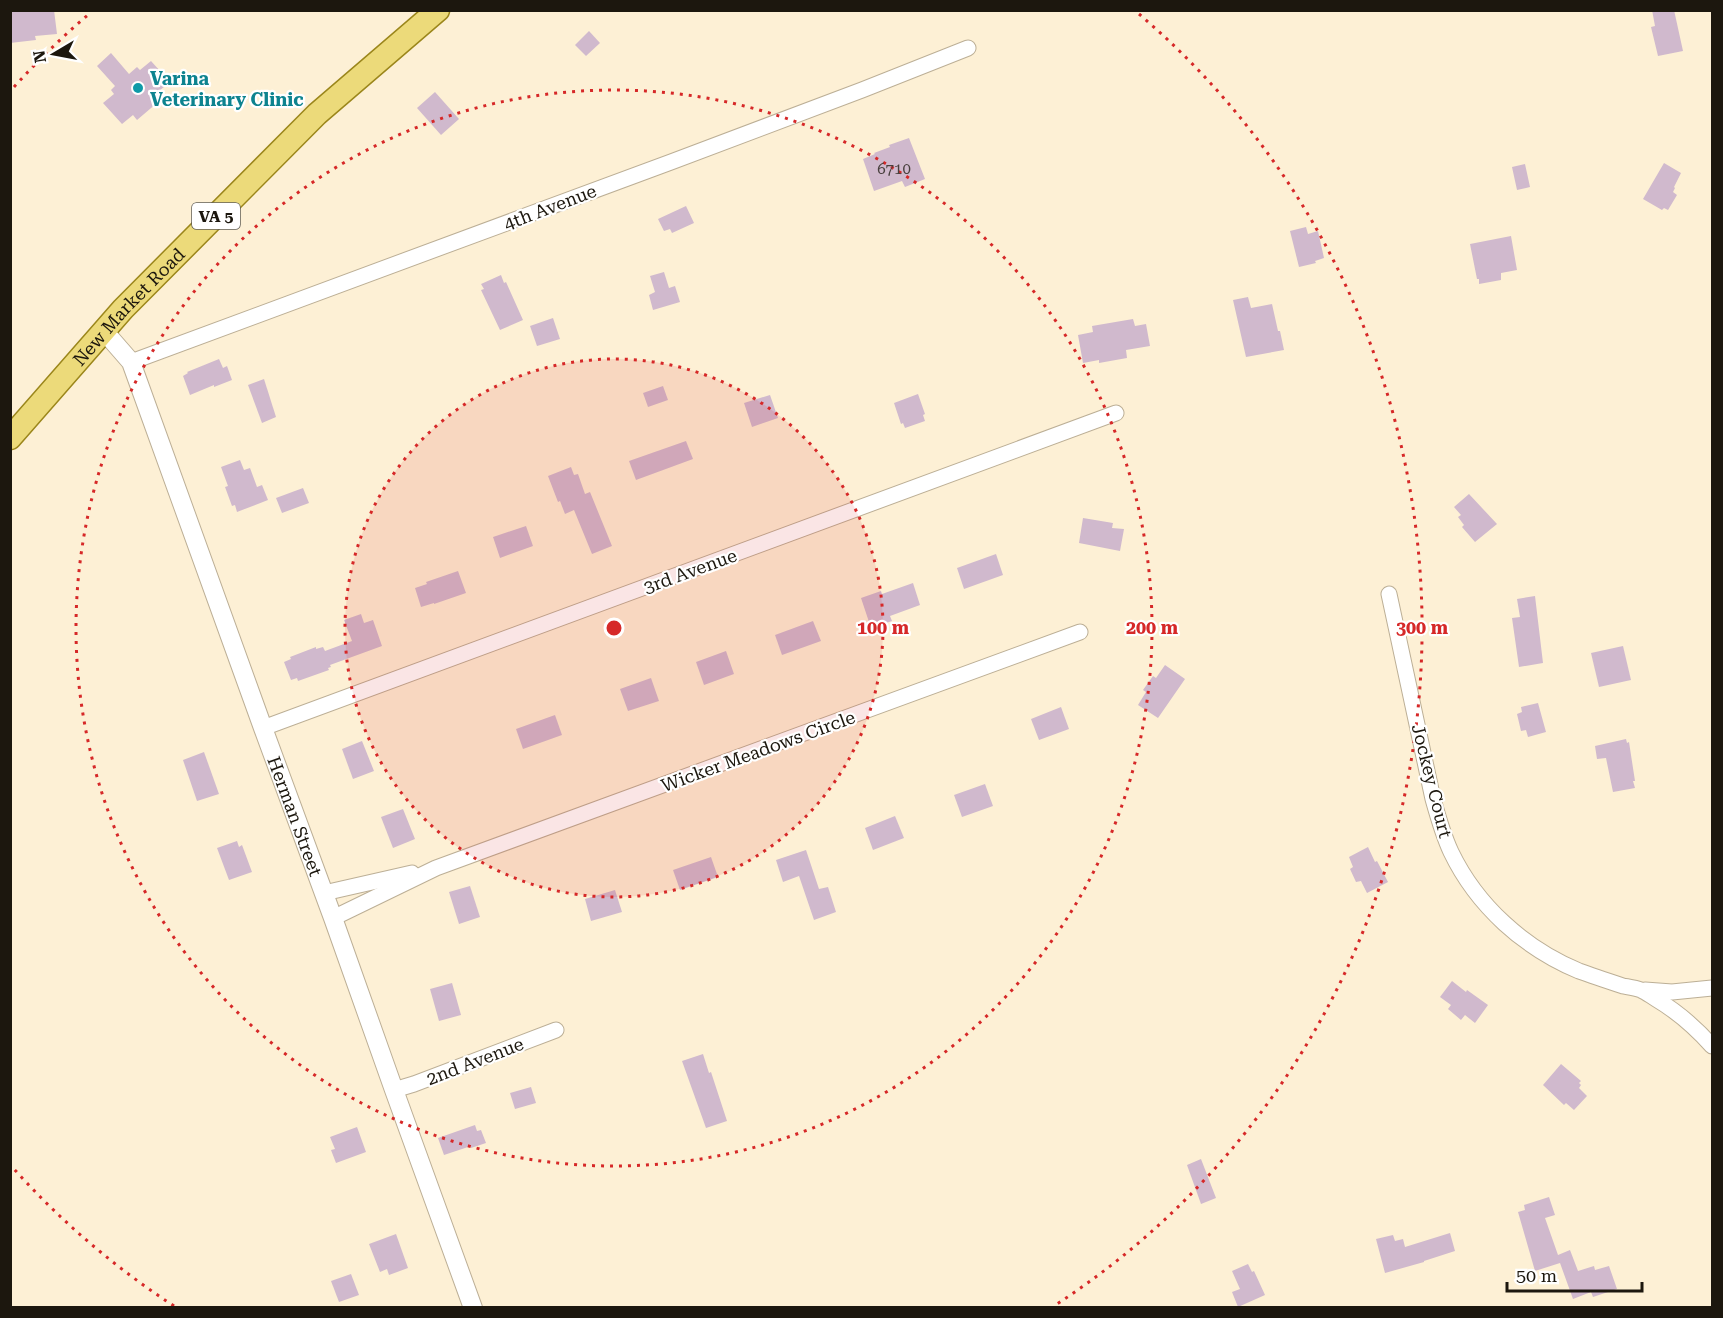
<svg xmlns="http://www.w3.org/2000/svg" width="1723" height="1318" viewBox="0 0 1723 1318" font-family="'Roboto Serif',serif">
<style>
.building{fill:#d0b9cd}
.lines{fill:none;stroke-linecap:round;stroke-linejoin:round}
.minor-casing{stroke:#bcaf96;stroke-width:17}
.tertiary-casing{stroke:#bcaf96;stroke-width:20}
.primary-casing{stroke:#9b861b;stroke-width:25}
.minor{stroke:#fff;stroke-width:15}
.tertiary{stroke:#fff;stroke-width:18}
.primary{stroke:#ecda7a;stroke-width:22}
.ring{fill:none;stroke:#d62828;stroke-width:3;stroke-dasharray:3 6}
.culture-dot{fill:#0f9aa8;stroke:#fff;stroke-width:2}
.labels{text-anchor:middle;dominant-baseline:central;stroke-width:4.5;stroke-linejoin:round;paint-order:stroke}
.number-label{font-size:15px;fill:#49403e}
.shield{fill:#fff;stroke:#605d56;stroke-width:1.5}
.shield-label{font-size:16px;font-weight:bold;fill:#1c170e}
.culture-label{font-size:18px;font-weight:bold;fill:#0d838f;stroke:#fff;text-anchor:start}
.street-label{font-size:18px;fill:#1c170e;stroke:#fff}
.centre{fill:#d62828;stroke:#fff;stroke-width:3}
.ring-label{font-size:18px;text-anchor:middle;font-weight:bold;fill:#d62828;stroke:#fff;stroke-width:4.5;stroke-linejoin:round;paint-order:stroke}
</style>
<rect width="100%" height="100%" fill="#fdf0d5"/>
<g class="building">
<path d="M10,10H54L57,34L35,36L36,40L10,43Z"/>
<path d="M1652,10H1674L1683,51L1658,56L1651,27L1655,26Z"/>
<path d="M589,31L600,43L586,56L575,45Z"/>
<path d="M111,53L129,74L137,67L140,70L151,61L170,82L159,91L164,97L137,120L133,115L122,124L103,103L114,94L111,90L115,86L97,66Z"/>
<path d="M435,92L459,119L441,135L417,108Z"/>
<path d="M909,138L925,179L905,187L902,181L874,191L863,159L875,154L874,153L890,147L889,145Z"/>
<path d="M1664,163L1681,173L1674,187L1675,188L1673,192L1677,195L1668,210L1664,208L1662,210L1643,199Z"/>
<path d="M1525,164L1530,187L1517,190L1512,167Z"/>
<path d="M686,206L694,223L672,233L670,229L664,231L658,219Z"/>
<path d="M1306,227L1308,234L1318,231L1324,258L1315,261L1316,263L1299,267L1290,231Z"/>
<path d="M1511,236L1517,270L1501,273V280L1479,284V279H1477L1470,244Z"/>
<path d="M664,272L669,288L675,286L680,302L653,310L649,295L655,292L650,276Z"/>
<path d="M501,275L504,283L506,282L523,320L500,330L481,290L484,289L481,284Z"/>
<path d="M1248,297L1251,308L1272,304L1278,331H1280L1284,350L1246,357L1233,300Z"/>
<path d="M553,318L560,339L537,346L530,326Z"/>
<path d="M1133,319L1135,326L1146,324L1150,346L1126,350L1127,358L1099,363V360L1083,363L1078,335L1093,332L1092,326Z"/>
<path d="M219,359L223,368L227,366L232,380L214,387V385L190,395L183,376L188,373L187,372Z"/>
<path d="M264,379L276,417L262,423L248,385Z"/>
<path d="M663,386L668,400L648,407L643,393Z"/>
<path d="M918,394L925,414L923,415L925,421L905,428L903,423L901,424L894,403Z"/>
<path d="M770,395L778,418L752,427L744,403Z"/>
<path d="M686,441L693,459L636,480L629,461Z"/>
<path d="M240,460L244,470L250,468L257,487L262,485L268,500L237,512L235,505L232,506L225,487L228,486L221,467Z"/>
<path d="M571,467L574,475L578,474L585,494L590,492L612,546L592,554L574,510L565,514L560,501L558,502L548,476Z"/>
<path d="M303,488L309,503L282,513L276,498Z"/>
<path d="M1469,494L1497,524L1475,542L1462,527L1464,525L1458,517L1461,515L1454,507Z"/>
<path d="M1083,518L1113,523L1112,528L1124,529L1120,551L1079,543Z"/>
<path d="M526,526L533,546L500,558L493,537Z"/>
<path d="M996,554L1003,575L964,589L957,568Z"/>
<path d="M458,571L466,593L434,604V603L421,607L415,588L427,584L426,582Z"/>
<path d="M913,583L920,605L890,616L892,621L871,628L861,598L881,591L882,594Z"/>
<path d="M1535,596L1543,663L1519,667L1512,618L1520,617L1517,599Z"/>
<path d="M361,614L364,623L373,620L382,646L330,665L331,667L328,668L329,670L298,681L297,678L291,680L284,662L291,659L290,657L316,647V649L323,647L325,651L352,641L344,620Z"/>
<path d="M813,621L821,641L782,655L775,635Z"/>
<path d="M1623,646L1631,680L1599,687L1591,653Z"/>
<path d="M726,651L734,674L704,685L696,662Z"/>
<path d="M1165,665L1185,679L1158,718L1138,705L1146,692L1143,690L1153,676L1156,678Z"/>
<path d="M651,678L659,701L628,711L620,689Z"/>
<path d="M1538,703L1546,732L1528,737L1526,730L1521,731L1517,714L1522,712L1521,707Z"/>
<path d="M1061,707L1069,729L1039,740L1031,719Z"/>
<path d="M555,715L562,735L523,749L516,729Z"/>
<path d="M1626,739L1627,743L1629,742L1635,781H1633L1635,788L1613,792L1606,758L1597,759L1595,746Z"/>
<path d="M362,741L374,771L353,779L342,749Z"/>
<path d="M204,752L219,794L197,801L183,760Z"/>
<path d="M985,784L993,806L962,817L954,795Z"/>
<path d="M403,809L415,839L393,848L381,817Z"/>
<path d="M895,816L904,838L873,850L865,828Z"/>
<path d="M237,841L239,847L242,845L252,872L229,880L217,848Z"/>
<path d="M1368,847L1375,862L1377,861L1388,882L1367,893L1361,881L1356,882L1350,869L1353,867L1349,857Z"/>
<path d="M806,850L819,889L828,887L836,912L814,920L799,876L783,882L776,860Z"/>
<path d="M711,857L718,877L680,890L673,870Z"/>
<path d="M470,886L480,917L459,924L449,892Z"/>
<path d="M615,890L622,912L591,921L585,899Z"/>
<path d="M1452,981L1466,992L1467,990L1488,1005L1475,1023L1465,1015L1461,1020L1448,1009L1451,1005L1440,997Z"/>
<path d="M452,983L461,1015L439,1021L430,989Z"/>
<path d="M703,1054L709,1073L711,1072L727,1121L706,1128L682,1061Z"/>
<path d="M1561,1064L1581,1081L1579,1083L1581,1085L1579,1088L1587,1096L1574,1110L1566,1103L1564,1105L1543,1085Z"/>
<path d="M531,1087L536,1103L515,1109L510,1093Z"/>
<path d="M475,1125L477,1131L481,1130L486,1143L471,1148V1146L444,1155L438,1138Z"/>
<path d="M357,1127L366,1152L336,1163L331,1150L335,1149L330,1137Z"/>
<path d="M1201,1159L1216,1198L1201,1204L1187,1165Z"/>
<path d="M1549,1197L1555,1215L1545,1218L1558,1255L1570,1250L1578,1271L1594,1266L1595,1270L1609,1266L1617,1289L1593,1297L1591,1292L1573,1299L1560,1263L1535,1271L1518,1212L1525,1210L1524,1205Z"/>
<path d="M1450,1233L1455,1251L1424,1261V1262L1385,1273L1376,1239L1393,1235L1395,1241L1403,1239L1405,1247Z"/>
<path d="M396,1234L408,1268L389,1275L387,1269L380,1272L369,1244Z"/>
<path d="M1248,1264L1252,1272L1254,1271L1265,1295L1238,1307L1232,1292L1240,1289L1232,1271Z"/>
<path d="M351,1274L359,1295L339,1302L331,1281Z"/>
</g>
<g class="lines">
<g class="minor-casing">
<g id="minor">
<path d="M131,362L671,162L862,90L968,48"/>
<path d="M1389,594L1433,799C1438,817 1443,835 1451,852C1477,906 1524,948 1579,971C1593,976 1608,981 1623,986C1628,987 1635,988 1641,990C1646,992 1651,996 1656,999C1678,1012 1695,1027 1712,1046"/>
<path d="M263,728L1116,413"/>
<path d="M324,893L412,873"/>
<path d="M333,918L436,868L1080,632"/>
<path d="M1645,990L1672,992L1712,988"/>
<path d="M394,1090L414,1084L556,1030"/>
</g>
</g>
<g class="tertiary-casing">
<g id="tertiary">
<path id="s1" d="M104,331L131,362L263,728L333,918L394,1090L473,1308"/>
</g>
</g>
<g class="primary-casing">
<g id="primary">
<path id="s2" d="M10,438L123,309L317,114L438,10"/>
</g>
</g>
<use href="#minor" class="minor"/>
<use href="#tertiary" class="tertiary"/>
<use href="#primary" class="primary"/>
</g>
<circle cx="614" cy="628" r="269" fill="#d62828" fill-opacity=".12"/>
<g class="ring">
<circle cx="614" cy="628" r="269"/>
<circle cx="614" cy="628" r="538"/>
<path d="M174 1306A808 808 0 0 1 14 1169M14 87A808 808 0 0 1 89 14M1139 14A808 808 0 0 1 1054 1306"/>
</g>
<circle class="culture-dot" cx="138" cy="88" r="6"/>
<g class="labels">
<g class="number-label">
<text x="894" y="169">6710</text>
</g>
<rect class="shield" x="192" y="203" width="48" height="26" rx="4.5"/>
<g class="shield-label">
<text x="216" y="216">VA 5</text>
</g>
<g class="culture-label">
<text x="150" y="78">Varina<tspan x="150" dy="21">Veterinary Clinic</tspan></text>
</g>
<g class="street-label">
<text transform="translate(550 207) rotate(-21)">4th Avenue</text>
<text stroke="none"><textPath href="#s2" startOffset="177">New Market Road</textPath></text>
<text transform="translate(690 571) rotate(-20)">3rd Avenue</text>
<text transform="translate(758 751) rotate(-20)">Wicker Meadows Circle</text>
<text transform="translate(1432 781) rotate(76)">Jockey Court</text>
<text stroke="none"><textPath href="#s1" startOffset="524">Herman Street</textPath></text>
<text transform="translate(475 1061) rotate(-21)">2nd Avenue</text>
</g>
</g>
<circle cx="614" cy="628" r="9" class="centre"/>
<g class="ring-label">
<text x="883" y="634">100 m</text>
<text x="1152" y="634">200 m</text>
<text x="1422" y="634">300 m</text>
</g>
<rect width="1723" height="1318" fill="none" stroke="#1c170e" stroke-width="24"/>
<g transform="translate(54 54) rotate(260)" stroke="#ffffff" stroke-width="4.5" paint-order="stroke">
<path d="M0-4.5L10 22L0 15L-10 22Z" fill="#1c170e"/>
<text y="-9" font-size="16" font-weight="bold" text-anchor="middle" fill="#1c170e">N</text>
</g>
<path d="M1507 1282v9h135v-9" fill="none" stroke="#1c170e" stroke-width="3"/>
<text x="1516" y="1282" font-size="18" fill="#1c170e" stroke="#ffffff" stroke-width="4.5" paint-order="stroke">50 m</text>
</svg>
